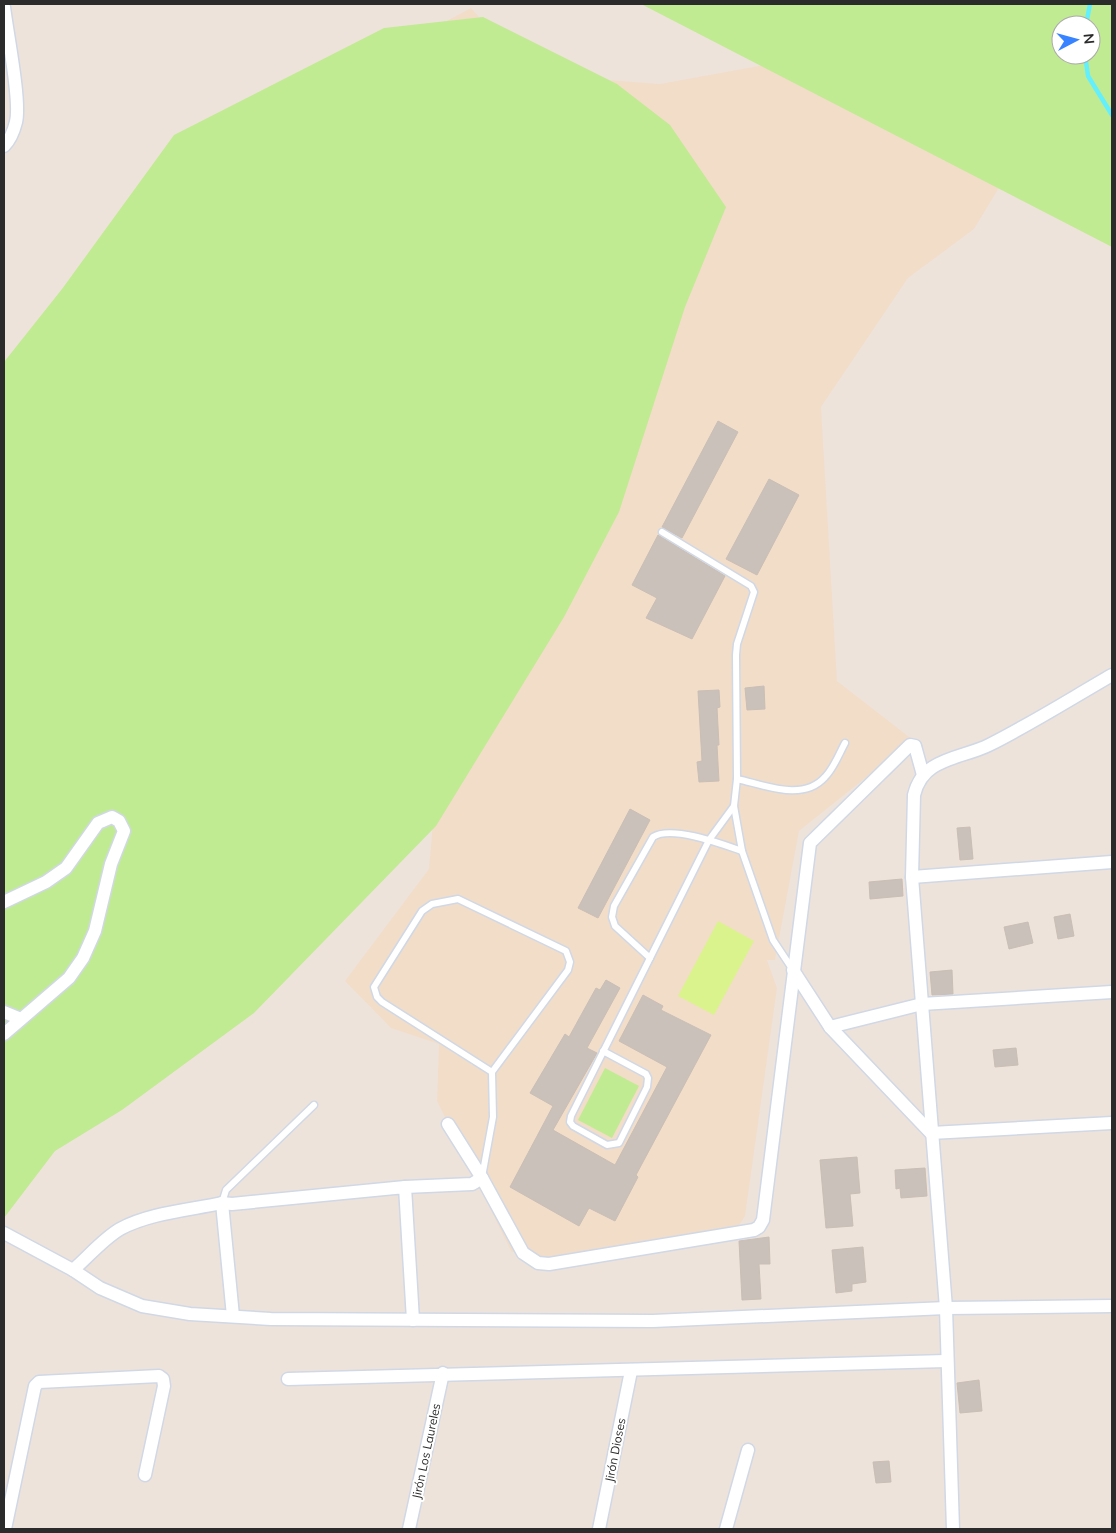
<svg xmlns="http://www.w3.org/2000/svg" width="1116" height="1533" viewBox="0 0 1116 1533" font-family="Mulish,sans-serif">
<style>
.education{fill:#f2ddc9}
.green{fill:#c1eb92;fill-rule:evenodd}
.pitch{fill:#dbf38c}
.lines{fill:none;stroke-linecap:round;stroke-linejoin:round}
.stream{stroke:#63f0fc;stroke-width:4.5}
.building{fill:#c9c1ba;stroke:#cabeb5}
.lane-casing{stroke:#d0d8e5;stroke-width:9}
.street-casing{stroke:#d0d8e5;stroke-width:15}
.lane{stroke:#fff;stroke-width:6}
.street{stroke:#fff;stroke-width:12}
.labels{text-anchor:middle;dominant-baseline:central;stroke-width:4;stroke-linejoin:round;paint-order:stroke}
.street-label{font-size:12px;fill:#2b2b2b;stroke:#fff}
</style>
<rect width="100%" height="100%" fill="#eee3db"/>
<path class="education" d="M471,8L529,74L660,84L819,55L1011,168L974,229L908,278L821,407L837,681L913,740L799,831L775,960H767L777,988L745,1216L733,1235L531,1260L511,1251L437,1101L439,1044L391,1028L345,981L429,869L446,677L352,72Z"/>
<g class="green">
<path d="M641,4H1112V247ZM1061,25H1091V55H1061Z"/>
<path d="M483,17L617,84L670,125L726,207L685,307L619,512L564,617L436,826L254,1013L122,1110L55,1151L4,1218V362L62,289L174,135L384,28Z"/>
<path d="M605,1068L639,1086L612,1138L578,1120Z"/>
</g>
<path class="pitch" d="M718,921L754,941L714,1015L678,996Z"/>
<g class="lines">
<g class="stream">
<path d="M1086,25L1090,4"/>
<path d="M1085,55L1088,76L1112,115"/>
</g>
</g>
<g class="building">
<path d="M718,421L738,432L682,538L662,527Z"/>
<path d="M769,479L799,495L757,575L726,559Z"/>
<path d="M658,535L725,576L692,639L646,618L657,598L632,585Z"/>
<path d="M764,686L765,709L747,710L745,688Z"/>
<path d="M719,690L720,707L717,708L719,745H717L719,781L699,782L697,762L702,761L698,691Z"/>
<path d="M630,809L650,820L598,918L578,908Z"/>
<path d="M970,827L973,859L960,860L957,828Z"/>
<path d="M902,879L903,896L870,899L869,882Z"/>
<path d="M1070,914L1074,936L1058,939L1054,917Z"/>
<path d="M1028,922L1033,943L1009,949L1004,927Z"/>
<path d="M952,970L953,994L932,995L930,972Z"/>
<path d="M606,980L620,988L587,1048L597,1053L553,1130L615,1165L667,1067L619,1041L643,995L663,1006L661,1010L711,1035L636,1175L638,1177L615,1221L589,1208L579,1226L510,1187L553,1106L530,1093L565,1034L569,1037L596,988L600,990Z"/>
<path d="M1016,1048L1018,1065L995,1067L993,1050Z"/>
<path d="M857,1157L860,1193L850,1194L853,1226L826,1228L820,1160Z"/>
<path d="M925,1168L927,1196L901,1198L900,1188L896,1189L895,1170Z"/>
<path d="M769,1237L770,1264H759L761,1299L742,1300L739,1241Z"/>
<path d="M863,1247L866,1282L852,1284V1291L836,1293L832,1250Z"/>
<path d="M979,1380L982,1411L960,1413L957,1383Z"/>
<path d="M889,1461L891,1482L876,1483L873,1462Z"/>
</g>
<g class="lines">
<g class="lane-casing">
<g id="lane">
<path d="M662,532L751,586L754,592L737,644L736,655L737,779L734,806L742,851L773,940L793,970"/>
<path d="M737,779C765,785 803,802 825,777C834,768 839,754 845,743"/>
<path d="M650,958L615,926L612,917L614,906L653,837C671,825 722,844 742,851"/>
<path d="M603,1051L646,1074L648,1078L647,1087L619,1143L607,1145L573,1126L570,1122L571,1116L709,840L734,806"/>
<path d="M482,1177L493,1117L492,1072L568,970L570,962L566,951L458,899L432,904L422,911L374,987L377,997L382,1002L492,1072"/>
<path d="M222,1203L226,1190L314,1105"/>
</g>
</g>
<g class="street-casing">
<g id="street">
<path d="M4,7C7,32 21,101 16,122C14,130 10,140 4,146"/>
<path d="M912,877L1112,862"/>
<path d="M4,902L46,882L66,868L98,823L112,817L119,821L124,831L111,864L95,931L83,958L69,978L4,1034"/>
<path d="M793,970L830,1027L931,1133L1112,1123"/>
<path d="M4,1012L21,1019"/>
<path d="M830,1027L922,1004L1112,992"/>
<path d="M448,1124L482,1178L523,1253L538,1263L549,1264L754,1230L759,1227L763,1220L810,843L910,745L915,746L923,775"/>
<path d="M405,1187L472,1184L482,1178"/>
<path d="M222,1203L233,1316"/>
<path d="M4,1233L73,1270L100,1288L142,1306L190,1314L271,1319L653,1321L946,1308L1112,1306"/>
<path d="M73,1270C88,1257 103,1239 120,1229C149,1213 190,1210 222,1203L232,1204L405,1187L413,1320"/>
<path d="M288,1379L946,1361"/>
<path d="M5,1529L35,1386L39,1382L159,1376L163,1379L164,1386L145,1475"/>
<path d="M409,1529L443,1373"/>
<path d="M599,1529L631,1371"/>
<path d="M726,1529L748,1450"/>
<path d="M953,1529L946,1308L912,877L914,795C917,783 922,774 933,767C950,756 971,754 989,745C1031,724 1072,698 1112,675"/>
</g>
</g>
<use href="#lane" class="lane"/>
<use href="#street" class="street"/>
</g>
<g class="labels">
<g class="street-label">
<text transform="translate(615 1450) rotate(-79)">Jirón Dioses</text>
<text transform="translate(426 1451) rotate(-78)">Jirón Los Laureles</text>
</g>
</g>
<rect width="1116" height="1533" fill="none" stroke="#2b2b2b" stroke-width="10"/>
<g transform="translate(1076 40) rotate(84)"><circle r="24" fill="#ffffff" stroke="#aaaaaa"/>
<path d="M0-4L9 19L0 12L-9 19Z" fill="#3883ff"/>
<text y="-8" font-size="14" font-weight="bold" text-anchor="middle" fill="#2b2b2b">N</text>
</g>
</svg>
